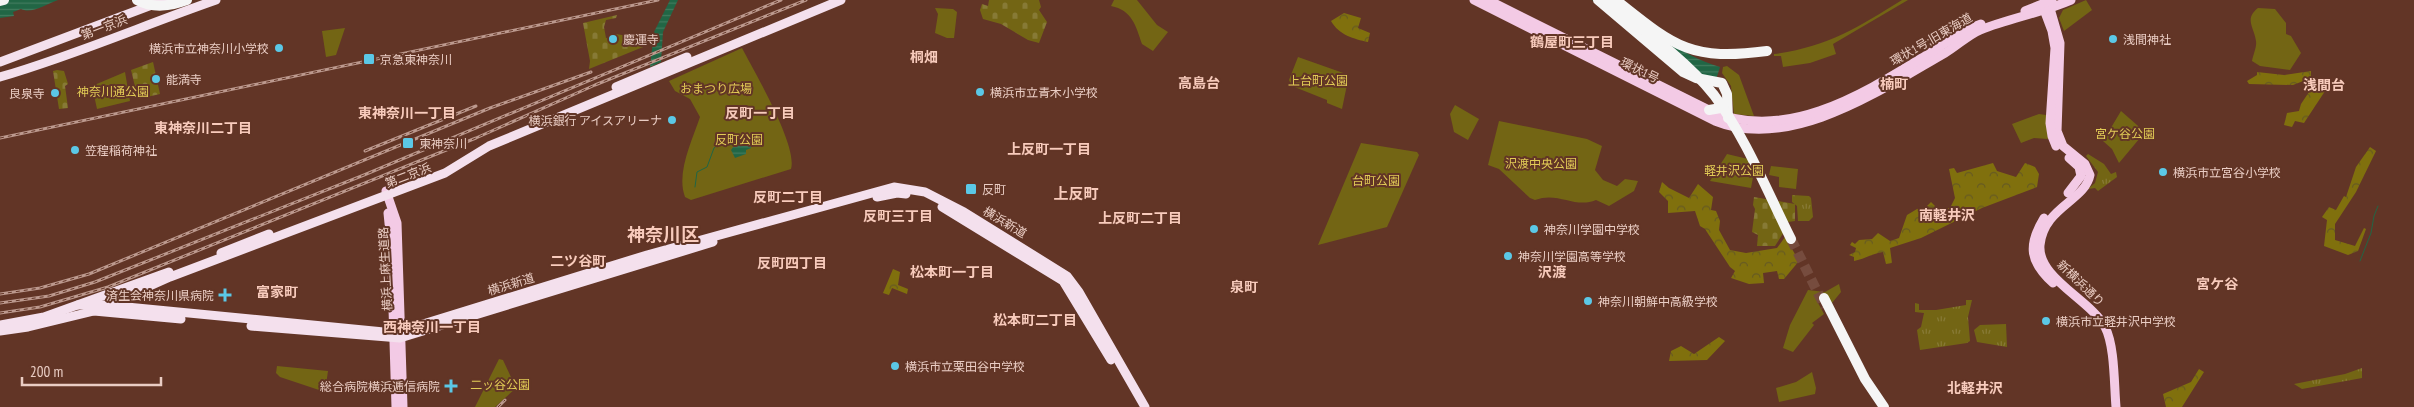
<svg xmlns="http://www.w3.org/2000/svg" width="2414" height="407" viewBox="0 0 2414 407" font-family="'PT Sans Narrow','Noto Sans JP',sans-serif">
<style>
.grass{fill:url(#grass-tufts)}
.forest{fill:url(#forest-crowns)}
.cemetery{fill:url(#cemetery-stones)}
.green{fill:#736514}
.water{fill:url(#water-rules)}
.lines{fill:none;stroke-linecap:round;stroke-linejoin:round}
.stream{stroke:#216645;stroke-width:1}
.motorway-tunnel{stroke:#764c3e;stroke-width:10;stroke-dasharray:10 5;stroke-linecap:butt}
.primary{stroke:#f3cae5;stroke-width:9}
.trunk{stroke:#f4e0ed;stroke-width:9}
.motorway{stroke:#f5f5f5;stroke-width:10}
.rail-casing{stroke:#bc998e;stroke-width:3}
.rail{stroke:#623526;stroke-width:1;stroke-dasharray:4;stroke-linecap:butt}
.motorway-bridge{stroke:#f5f5f5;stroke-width:10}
.poi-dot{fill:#5bc8e6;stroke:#623526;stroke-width:2}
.labels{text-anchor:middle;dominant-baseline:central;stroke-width:4;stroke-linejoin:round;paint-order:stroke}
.street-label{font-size:12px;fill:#eacdc4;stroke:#623526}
.poi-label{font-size:12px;fill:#eacdc4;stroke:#623526;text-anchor:start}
.park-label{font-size:12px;fill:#e2cc56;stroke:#623526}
.neighbourhood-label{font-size:14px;font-weight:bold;fill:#f8cbbc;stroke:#623526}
.quarter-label{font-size:15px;font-weight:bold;fill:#f8cbbc;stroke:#623526}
.district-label{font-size:18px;font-weight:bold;fill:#f8cbbc;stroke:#623526}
</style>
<defs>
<pattern id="grass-tufts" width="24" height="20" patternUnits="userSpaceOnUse" patternTransform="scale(1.25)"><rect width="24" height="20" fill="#736514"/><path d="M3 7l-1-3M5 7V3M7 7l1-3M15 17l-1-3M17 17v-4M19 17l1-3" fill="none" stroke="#877a35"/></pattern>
<pattern id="forest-crowns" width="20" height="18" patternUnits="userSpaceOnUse" patternTransform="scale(1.25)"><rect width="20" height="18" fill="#80700d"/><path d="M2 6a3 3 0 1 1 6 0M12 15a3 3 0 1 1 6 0" fill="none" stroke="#665a22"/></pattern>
<pattern id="cemetery-stones" width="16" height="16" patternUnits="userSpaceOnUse" patternTransform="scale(1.25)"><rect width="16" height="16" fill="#736514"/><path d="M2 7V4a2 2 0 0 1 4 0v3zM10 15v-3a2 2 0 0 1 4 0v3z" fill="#877a35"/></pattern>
<pattern id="water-rules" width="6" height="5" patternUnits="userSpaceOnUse" patternTransform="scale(1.25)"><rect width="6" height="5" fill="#216645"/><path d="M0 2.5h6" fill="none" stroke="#417b5e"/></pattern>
</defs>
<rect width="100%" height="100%" fill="#623526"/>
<g class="grass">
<path d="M2088,154L2104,164L2111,174L2116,172L2117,177L2098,191L2095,188L2088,189L2095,183L2098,172L2086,156Z"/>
<path d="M1792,195L1809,196L1811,198L1813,217L1809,221H1798L1797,206L1792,202Z"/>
<path d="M1966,300H1972L1968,317L1970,341L1967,343L1920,350L1917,330L1921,327L1924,313L1915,312V303L1919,304V310H1936L1966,305Z"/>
<path d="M2006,324L2007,347L1977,342L1974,330L1980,325Z"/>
<path d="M2362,368V378L2302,389L2294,384L2345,374Z"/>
</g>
<g class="forest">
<path d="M1344,13L1361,18L1358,28L1370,33L1368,42C1354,39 1339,35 1331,21Z"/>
<path d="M2311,71V78L2293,85L2249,84L2247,81L2257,75V72L2284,75Z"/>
<path d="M2326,80L2337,83L2334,87L2329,85L2304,123L2295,121L2292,127L2284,125L2287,113L2299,111L2301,104L2313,86L2319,88Z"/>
<path d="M2370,147L2376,151L2356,192L2335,224V240L2355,246L2364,228L2366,229L2358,251L2348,255L2324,246L2327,220L2322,217L2329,207L2336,210L2344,196L2346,197L2356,167Z"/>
<path d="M1993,163L1997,171L2016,177L2025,163L2035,167L2039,174L2037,187L1982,208L1921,238L1890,248L1892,263L1886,264L1883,252C1871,254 1865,259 1854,261V257L1849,255L1855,252L1856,248L1850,245L1852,242L1855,244L1859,240L1872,239L1878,233L1890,241L1899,238L1907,215L1917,209L1925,208L1931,202L1939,210L1950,208L1955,198L1949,169L1954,168L1957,173Z"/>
<path d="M1662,182L1669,188L1689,198L1698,184L1713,197L1711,210L1716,211L1720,221L1719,230L1730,250L1746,253L1777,248L1785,237L1799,261L1784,279H1779L1777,271L1763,273L1764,283L1749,284L1731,278L1735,271L1730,267L1705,229L1700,226L1695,211L1668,213V201L1659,192Z"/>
<path d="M893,269L900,272L898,285L908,289L907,294L892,288L889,295L883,293Z"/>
<path d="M1719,337L1725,341L1707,360L1669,361L1671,351L1681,346L1694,354Z"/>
<path d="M2199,369L2204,372L2182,407H2166L2163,394L2191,382Z"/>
</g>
<g class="cemetery">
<path d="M989,0H1039L1041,7L1039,10L1047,22L1039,43L1028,40L1001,24L983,19L980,10L982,4L988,6Z"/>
<path d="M617,15L616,18L606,20L604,27L606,38L614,37L615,34L636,37V39L644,40L643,47L589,69L590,61L583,23Z"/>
<path d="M153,62L160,94L138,99L131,70Z"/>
<path d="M57,70L64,71L68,84L65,86L68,108L59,109L53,71Z"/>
<path d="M1754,197L1795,204V221L1788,222L1783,228L1784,232L1775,246H1757L1758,235L1752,232L1755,209L1753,205Z"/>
</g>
<g class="green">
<path d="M1114,0H1137L1157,25L1168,32L1153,51L1142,44C1136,26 1132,10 1111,6Z"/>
<path d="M1902,0H1908L1833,44L1836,54L1810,63L1783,67L1781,56H1774V54C1827,47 1857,28 1902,0Z"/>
<path d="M2086,0L2092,10L2064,31L2059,18L2063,10Z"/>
<path d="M935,8L953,9L957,12L954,38H947L935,33L938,14Z"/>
<path d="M2258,8L2275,9L2286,23V34L2291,36L2301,53L2290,70L2260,66L2252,61C2253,55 2257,47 2256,41C2254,27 2244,19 2258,8Z"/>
<path d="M345,28L336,55L326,57L322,31Z"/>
<path d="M742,48C754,71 798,146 791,169L691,200L685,197C676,173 692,141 700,117L690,99L675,91L669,81Z"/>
<path d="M1298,57L1349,75L1342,109L1327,103V100L1292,86L1289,80Z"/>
<path d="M1727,66L1739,75L1754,116L1734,114L1731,86L1722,73L1723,67Z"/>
<path d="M125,72L130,101L97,109L92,86Z"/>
<path d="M1455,105L1479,119L1468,140L1454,132L1450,114Z"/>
<path d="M2121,111L2145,132L2119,163L2112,149L2103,141Z"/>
<path d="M2039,114L2046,115L2048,139L2034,138L2021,143L2012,124Z"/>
<path d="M1499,121L1587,139L1602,146L1595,170L1603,180L1617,186L1625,179L1638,181L1634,191L1609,206L1596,200C1575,209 1558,191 1535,200L1530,198L1499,169L1488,165Z"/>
<path d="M1361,143L1417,152L1419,155L1387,227L1318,245Z"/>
<path d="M1727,154L1748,159L1754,172L1751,188L1710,181Z"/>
<path d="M1771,166L1798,169L1796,189L1779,187V177L1769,175Z"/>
<path d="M1839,284L1841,292L1832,303L1827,297L1817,301L1824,314L1812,323L1814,325L1793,352L1783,348L1790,325L1808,290L1825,292Z"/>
<path d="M499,359L503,360L516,388L495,407H475Z"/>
<path d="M277,366L328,371L325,392L280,377L276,373Z"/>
<path d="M1812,372L1816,388L1815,394L1779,402L1776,388L1796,382Z"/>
</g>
<g class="water">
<path d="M0,0H58C45,5 31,14 21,9L13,12L14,16L0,18Z"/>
<path d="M670,0H678L663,32L661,62L650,67L654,32Z"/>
<path d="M1592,0H1617C1648,27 1679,55 1720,67L1715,83L1682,75Z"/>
<path d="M741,136L751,140V148L746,150V154L735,158L731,150Z"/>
</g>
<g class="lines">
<g class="stream">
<path d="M695,187L697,172L707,167L714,148L720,143L735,145"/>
<path d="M2360,261L2371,233L2374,216L2378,206"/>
</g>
<path class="motorway-tunnel" d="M1791,239L1825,307"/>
<g class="primary">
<path d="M1474,0L1715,121C1791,152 1882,89 1945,53C1957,46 1968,35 1980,30C2010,18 2041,13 2071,0"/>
<path d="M1488,0L1709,110C1784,144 1863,94 1925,56C1943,45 1961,31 1981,24"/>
<path d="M2049,5L2060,43L2057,131L2063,146L2085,164L2090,175C2085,201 2044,207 2040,245C2037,278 2091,300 2105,327C2115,346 2114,385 2116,407"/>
<path d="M2043,7L2052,31L2055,48L2050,123L2052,136L2056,146"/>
<path d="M2025,11L2052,0"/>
<path d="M386,191L397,223L403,407"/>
<path d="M2068,193L2081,176L2079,167L2069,158"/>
<path d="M388,213L391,243L396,407"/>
<path d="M2044,218C2027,246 2030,262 2053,283"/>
</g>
<g class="trunk">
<path d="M0,62L165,0"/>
<path d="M0,77C73,56 144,25 216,0"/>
<path d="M616,87L687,57"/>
<path d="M877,197L897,193L906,194"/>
<path d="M942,207L1063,281L1111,360"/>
<path d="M221,253L269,234"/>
<path d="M78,305H106L394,333L647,255L894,187L925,192L964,212L1067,276L1079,292L1145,407"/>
<path d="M94,311L181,319"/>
<path d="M0,325L44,317L169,272"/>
<path d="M251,326L400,338L713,242"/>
<path d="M0,331L28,327L94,311L170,277L445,173L489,146L841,0"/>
</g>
<g class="motorway">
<path d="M1598,0L1683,72L1696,78L1722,83L1727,94L1728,118"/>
<path d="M1616,0C1675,47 1690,61 1767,51"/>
<path d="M0,1L4,0"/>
<path d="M1709,110L1721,108L1727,101"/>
<path d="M1824,298L1865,379L1884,407"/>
</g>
<g class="rail-casing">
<g id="rail">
<path d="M0,138L658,0"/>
<path d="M365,151L476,106"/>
<path d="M0,294L40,288L89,274L490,108L591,72"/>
<path d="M0,303L49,296L95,282L364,175L781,0"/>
<path d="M0,313L40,307L108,287L476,138L595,85L806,0"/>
<path d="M498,407L505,400"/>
</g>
</g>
<use href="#rail" class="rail"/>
<g class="motorway-bridge">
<path d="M137,0C154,9 170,6 187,0"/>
<path d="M1605,0C1642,29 1684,58 1714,95C1746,138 1767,191 1791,239"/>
</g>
</g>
<g class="poi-dot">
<circle cx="613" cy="39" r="5"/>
<circle cx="2113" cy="39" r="5"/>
<circle cx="279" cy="48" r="5"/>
<rect x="363" y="53" width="12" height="12" rx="2.5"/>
<circle cx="156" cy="79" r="5"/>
<circle cx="980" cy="92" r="5"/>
<circle cx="55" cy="93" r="5"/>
<circle cx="672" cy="120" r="5"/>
<rect x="402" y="137" width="12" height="12" rx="2.5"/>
<circle cx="75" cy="150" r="5"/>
<circle cx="2163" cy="172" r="5"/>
<rect x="965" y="183" width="12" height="12" rx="2.5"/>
<circle cx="1534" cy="229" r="5"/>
<circle cx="1508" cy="256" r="5"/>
<path d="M222.5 287.5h5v5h5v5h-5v5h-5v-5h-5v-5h5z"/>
<circle cx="1588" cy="301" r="5"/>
<circle cx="2046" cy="321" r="5"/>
<circle cx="895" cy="366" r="5"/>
<path d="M448.5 378.5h5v5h5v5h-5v5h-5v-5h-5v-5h5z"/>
</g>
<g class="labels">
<g class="street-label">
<text transform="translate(104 27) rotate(-21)">第一京浜</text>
<text transform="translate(1931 39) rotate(-30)">環状1号;旧東海道</text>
<text transform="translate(1640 70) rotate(26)">環状1号</text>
<text transform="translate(408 175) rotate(-21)">第二京浜</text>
<text transform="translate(1005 222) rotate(31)">横浜新道</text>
<text transform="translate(385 269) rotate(-93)">横浜上麻生道路</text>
<text transform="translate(2081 283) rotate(44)">新横浜通り</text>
<text transform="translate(511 284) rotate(-17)">横浜新道</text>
</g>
<g class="poi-label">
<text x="623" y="39">慶運寺</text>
<text x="2123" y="39">浅間神社</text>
<text x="269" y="48" text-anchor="end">横浜市立神奈川小学校</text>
<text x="380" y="59">京急東神奈川</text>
<text x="166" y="79">能満寺</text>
<text x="990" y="92">横浜市立青木小学校</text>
<text x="45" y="93" text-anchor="end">良泉寺</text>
<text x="662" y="120" text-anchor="end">横浜銀行 アイスアリーナ</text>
<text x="419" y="143">東神奈川</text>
<text x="85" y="150">笠䅣稲荷神社</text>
<text x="2173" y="172">横浜市立宮谷小学校</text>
<text x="982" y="189">反町</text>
<text x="1544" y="229">神奈川学園中学校</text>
<text x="1518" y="256">神奈川学園高等学校</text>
<text x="214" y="295" text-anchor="end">済生会神奈川県病院</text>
<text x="1598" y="301">神奈川朝鮮中高級学校</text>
<text x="2056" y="321">横浜市立軽井沢中学校</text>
<text x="905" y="366">横浜市立栗田谷中学校</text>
<text x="440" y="386" text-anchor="end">総合病院横浜逓信病院</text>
</g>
<g class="park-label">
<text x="1318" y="80">上台町公園</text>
<text x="716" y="88">おまつり広場</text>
<text x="113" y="91">神奈川通公園</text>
<text x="2125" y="133">宮ケ谷公園</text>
<text x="739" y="139">反町公園</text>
<text x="1541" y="163">沢渡中央公園</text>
<text x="1734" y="170">軽井沢公園</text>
<text x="1376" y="180">台町公園</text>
<text x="500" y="384">二ッ谷公園</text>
</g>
<g class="neighbourhood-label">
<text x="1572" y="42">鶴屋町三丁目</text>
<text x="924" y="57">桐畑</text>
<text x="1199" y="83">高島台</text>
<text x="1894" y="84">楠町</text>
<text x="2324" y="85">浅間台</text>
<text x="407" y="113">東神奈川一丁目</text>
<text x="760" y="113">反町一丁目</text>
<text x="203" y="128">東神奈川二丁目</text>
<text x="1049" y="149">上反町一丁目</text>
<text x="788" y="197">反町二丁目</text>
<text x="1947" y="215">南軽井沢</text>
<text x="898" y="216">反町三丁目</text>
<text x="1140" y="218">上反町二丁目</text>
<text x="578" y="261">二ツ谷町</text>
<text x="792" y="263">反町四丁目</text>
<text x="952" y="272">松本町一丁目</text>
<text x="1552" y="272">沢渡</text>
<text x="2217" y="284">宮ケ谷</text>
<text x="1244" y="287">泉町</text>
<text x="277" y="292">富家町</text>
<text x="1035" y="320">松本町二丁目</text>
<text x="432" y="327">西神奈川一丁目</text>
<text x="1975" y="388">北軽井沢</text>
</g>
<g class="quarter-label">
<text x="1076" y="193">上反町</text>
</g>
<g class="district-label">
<text x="663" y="234">神奈川区</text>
</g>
</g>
<path d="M22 377v8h139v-8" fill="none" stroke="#eacdc4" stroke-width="2.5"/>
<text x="30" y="377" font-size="15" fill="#eacdc4" stroke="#623526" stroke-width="4" paint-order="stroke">200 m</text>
</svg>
